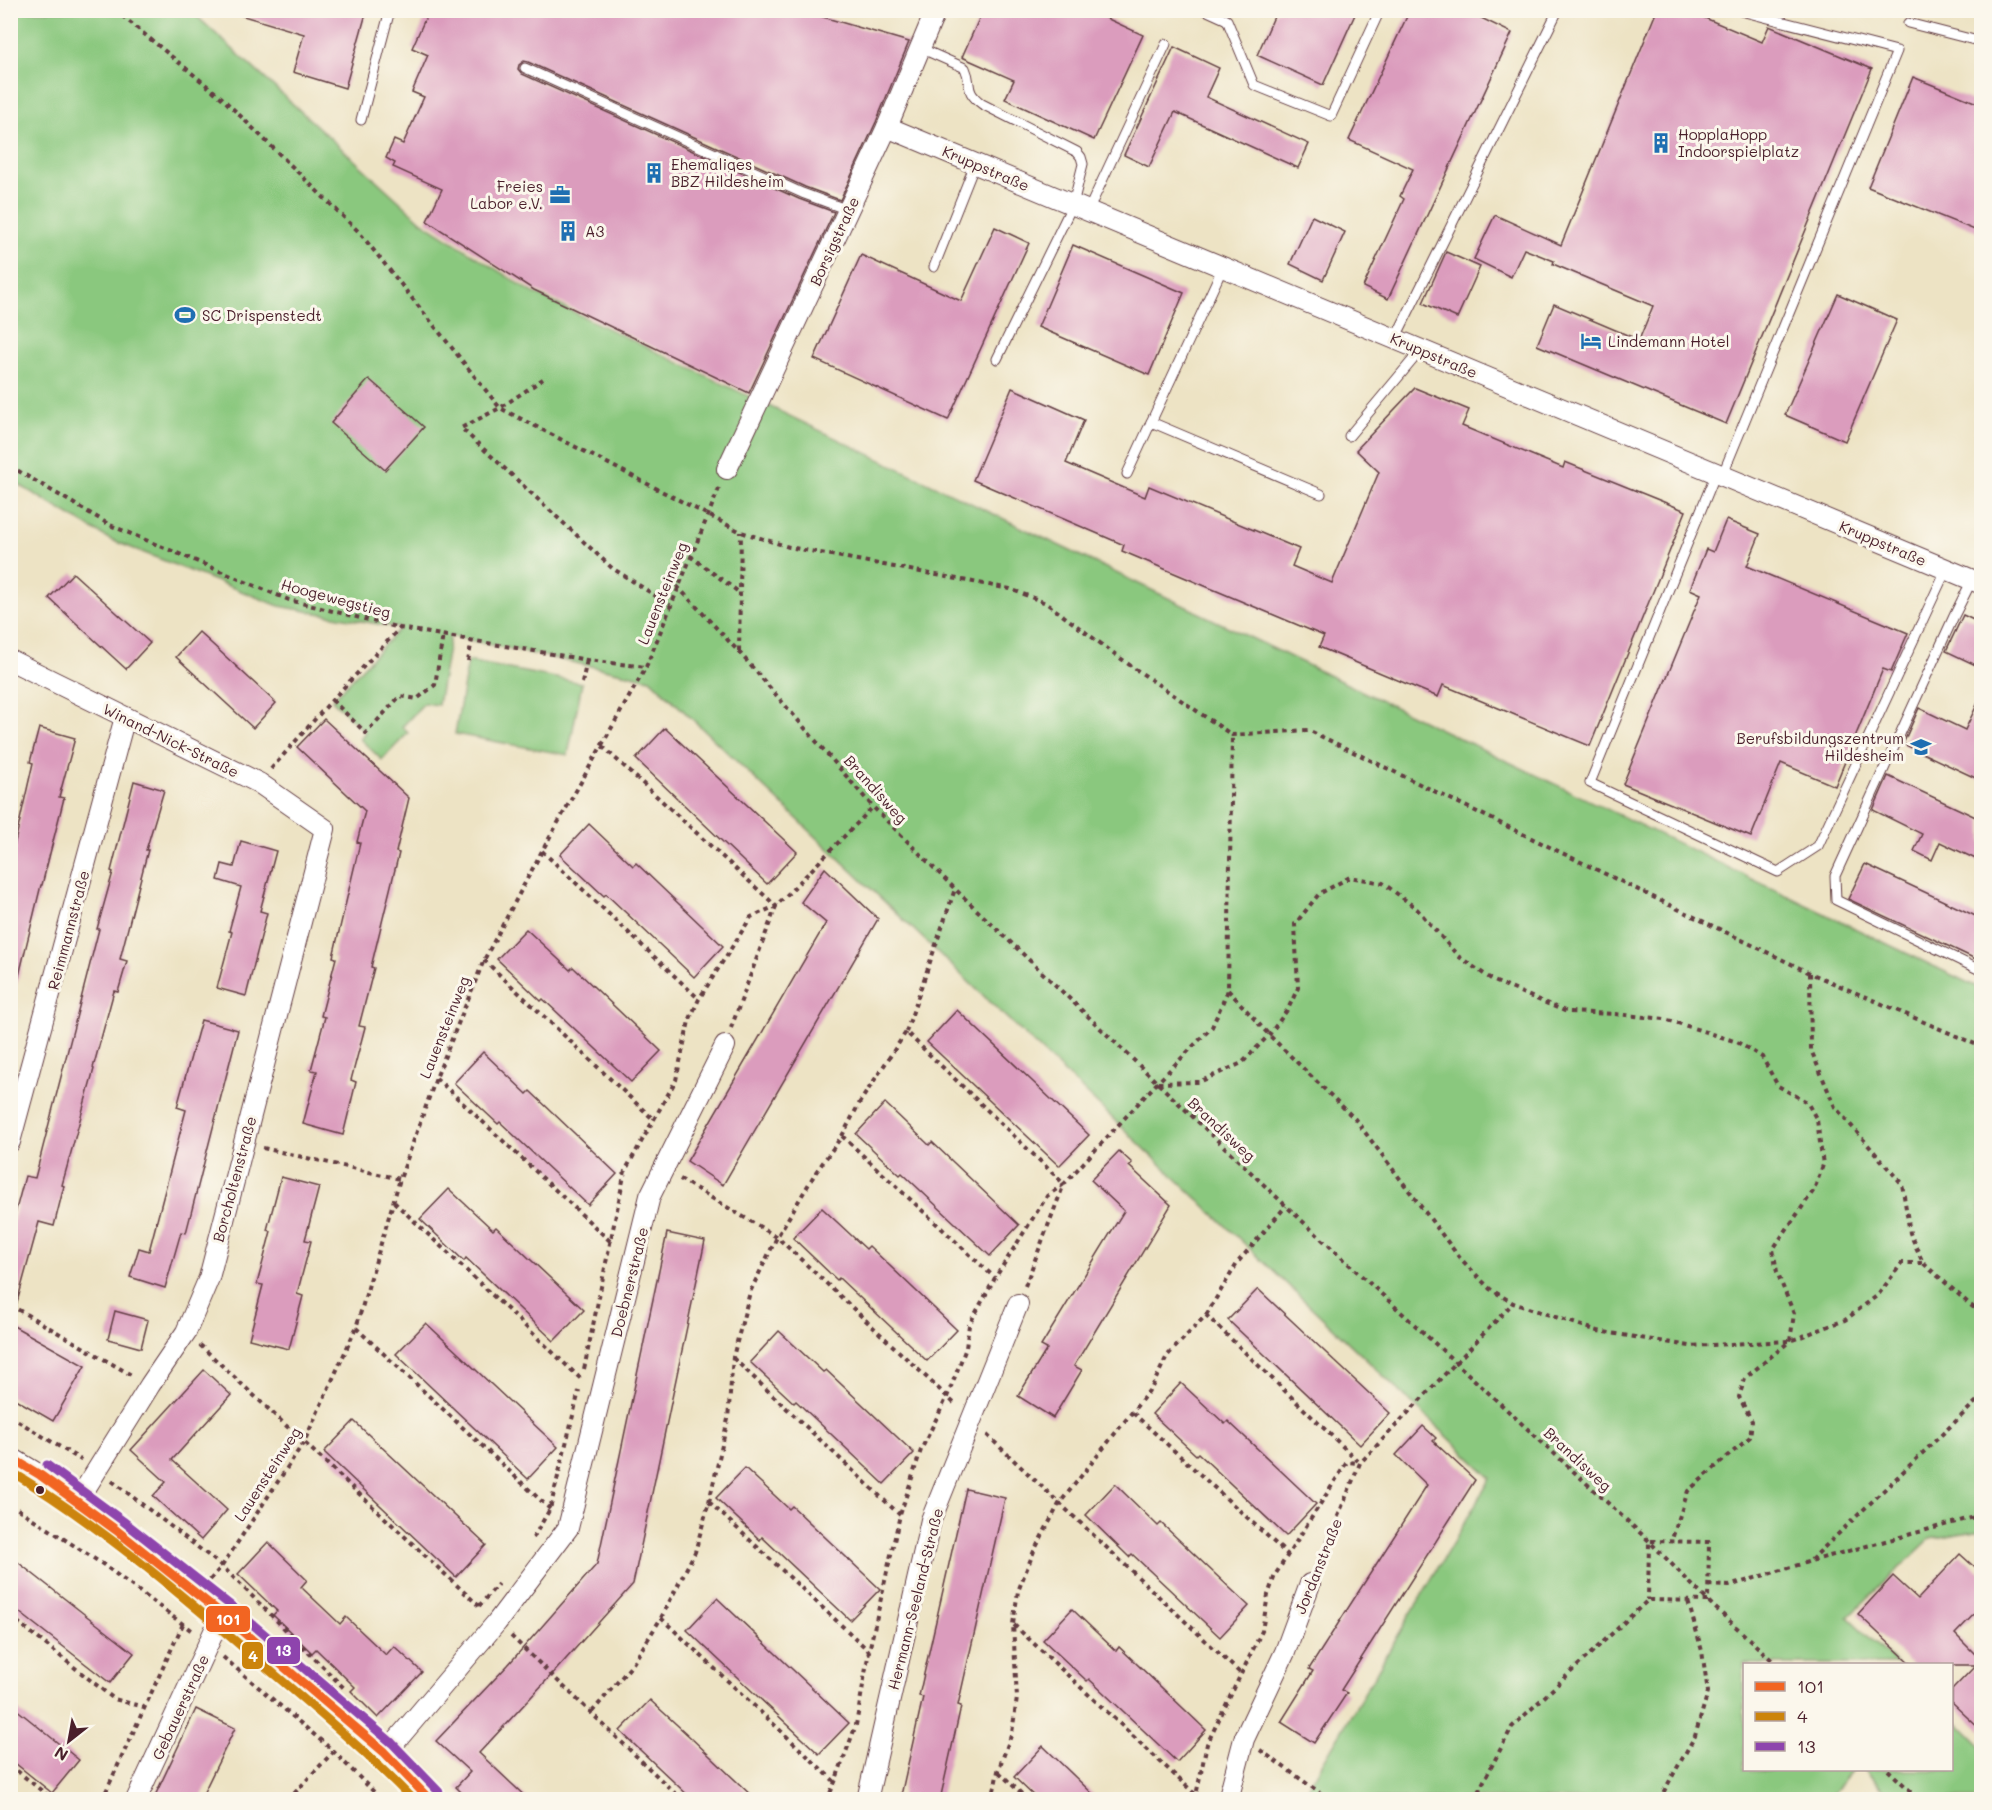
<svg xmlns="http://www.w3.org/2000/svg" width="1992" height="1810" viewBox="0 0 1992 1810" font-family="Mali,sans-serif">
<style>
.green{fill:#8ac87e;stroke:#6a7454;stroke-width:1.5}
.building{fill:#db9cbd}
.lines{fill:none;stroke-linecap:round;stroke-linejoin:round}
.lane-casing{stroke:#623c42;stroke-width:11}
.street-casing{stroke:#623c42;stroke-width:22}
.path{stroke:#623c42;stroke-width:4;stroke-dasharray:4.5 4.5;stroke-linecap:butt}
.lane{stroke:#fff;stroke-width:9}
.street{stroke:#fff;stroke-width:20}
.bus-1-casing{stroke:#fbf7ec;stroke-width:14}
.bus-2-casing{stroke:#fbf7ec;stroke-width:14}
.bus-3-casing{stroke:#fbf7ec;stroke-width:14}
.bus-1{stroke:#f26522;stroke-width:9}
.bus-2{stroke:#cc840b;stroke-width:9}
.bus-3{stroke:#8e44ad;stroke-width:9}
.bus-dot{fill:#4a1f2b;stroke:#fbf7ec;stroke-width:2}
.labels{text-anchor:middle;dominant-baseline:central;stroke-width:6;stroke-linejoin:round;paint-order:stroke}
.poi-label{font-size:15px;fill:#4a1f2b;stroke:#fbf7ec;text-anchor:start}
.street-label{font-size:15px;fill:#4a1f2b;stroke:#fbf7ec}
.line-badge{stroke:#fbf7ec;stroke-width:2}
.badge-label{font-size:16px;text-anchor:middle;font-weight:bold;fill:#fff}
</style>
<rect width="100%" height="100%" fill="#fbf7ec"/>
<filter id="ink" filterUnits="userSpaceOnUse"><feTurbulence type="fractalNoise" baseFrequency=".0167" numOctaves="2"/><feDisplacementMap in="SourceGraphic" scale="12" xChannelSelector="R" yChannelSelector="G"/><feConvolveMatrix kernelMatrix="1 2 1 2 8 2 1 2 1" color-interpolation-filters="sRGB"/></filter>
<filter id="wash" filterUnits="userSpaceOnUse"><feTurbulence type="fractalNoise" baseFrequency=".008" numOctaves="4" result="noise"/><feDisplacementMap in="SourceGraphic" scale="24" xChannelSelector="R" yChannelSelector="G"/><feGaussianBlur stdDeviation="1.35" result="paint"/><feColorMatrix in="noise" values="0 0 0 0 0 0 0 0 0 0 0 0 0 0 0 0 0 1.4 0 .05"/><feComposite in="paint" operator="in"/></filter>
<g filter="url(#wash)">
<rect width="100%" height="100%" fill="#ede3c4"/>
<g class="green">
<path d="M11,11H191L422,222L532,292L1981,989V1530L1930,1539L1848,1617L1897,1664H1744V1770H1852L1828,1799H1306L1308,1788L1491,1478L650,679L450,636L438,705L424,703L402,727L408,733L382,760L360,739L365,732L332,700L400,628L279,606L109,539L11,480Z"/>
<path d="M468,661L582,683L568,755L455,734Z"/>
<path d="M1952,1717L1981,1746V1799H1894L1864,1770H1952Z"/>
</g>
<g id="blocks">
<g class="building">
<path d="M241,10H367L345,88L293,72L304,34L240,15Z"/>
<path d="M429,10H799L909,42L876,122L840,200L805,187L528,62L524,61L519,65L518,69L522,74L799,199L834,212L749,393L534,290L427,221L442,189L393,167L395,163L386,158L394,140L403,144L424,97L412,92L428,55L412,48Z"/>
<path d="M983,10H1089L1143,35L1094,140L1005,99L1014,80L962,57Z"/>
<path d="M1277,10H1357L1323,85L1257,55Z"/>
<path d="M1410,10H1465L1512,33L1388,299L1363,287L1404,199L1400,196L1413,169L1349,140Z"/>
<path d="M1657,10H1686L1762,42L1769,26L1872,69L1726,424L1537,345L1554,304L1639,340L1653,306L1553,264L1554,261L1524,249L1511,277L1474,259L1495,215L1561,245Z"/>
<path d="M1174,47L1219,68L1206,97L1309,144L1298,168L1175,112L1149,167L1124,155Z"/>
<path d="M1913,77L1982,105V233L1868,187Z"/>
<path d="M1312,216L1345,232L1323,280L1290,264Z"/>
<path d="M995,227L1029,243L948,420L814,359L861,255L961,301Z"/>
<path d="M1073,245L1184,293L1149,375L1038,327Z"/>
<path d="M1446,252L1480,267L1457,318L1423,303Z"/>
<path d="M1838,294L1897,320L1845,441L1785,415Z"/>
<path d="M369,379L424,427L385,470L331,423Z"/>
<path d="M1012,388L1084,420L1066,463L1145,497L1149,486L1299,549L1292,566L1332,583L1379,472L1356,450L1415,388L1469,410L1462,426L1563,468L1565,462L1686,511L1590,746L1443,685L1438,697L1319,647L1324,636L1122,551L1124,545L973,480Z"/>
<path d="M1726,520L1760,534L1747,566L1908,633L1891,672L1883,669L1835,786L1781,763L1751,837L1623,784L1701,594L1690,589L1706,549L1713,552Z"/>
<path d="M73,573L150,643L126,669L49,598Z"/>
<path d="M1963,615L1982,624V668L1946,651Z"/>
<path d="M199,632L276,703L253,728L176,657Z"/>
<path d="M1982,694V781L1903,744L1919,708L1965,730Z"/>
<path d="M324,719L409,798L396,852L399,853L371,967L374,968L359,1026L365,1027L351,1080L356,1082L343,1135L303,1124L317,1071L311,1070L325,1017L321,1016L336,958L333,957L360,843L357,842L365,811L297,747Z"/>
<path d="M39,728L75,738L59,797L64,798L42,885H41L17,984L10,983V864L33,763L30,762Z"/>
<path d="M665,728L797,852L767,884L636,759Z"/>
<path d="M1888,776L1982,820V862L1940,842L1932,860L1914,851L1922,834L1873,810Z"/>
<path d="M134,781L164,790L146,850H148L120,959L127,961L118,992L114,991L93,1068L94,1069L62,1185L64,1186L54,1226L39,1222L16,1306H10V1232L25,1176L35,1178L99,929H97L113,872L111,871Z"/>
<path d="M589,824L633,866L636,863L723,946L694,977L606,894L604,896L560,855Z"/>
<path d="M241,841L276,851L260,911L267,913L246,996L217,988L232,932L229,931L241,887L218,880L222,864L234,867Z"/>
<path d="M1865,864L1982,919V962L1848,899Z"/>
<path d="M825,868L878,919L723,1185L687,1161L826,923L801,902Z"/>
<path d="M526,929L570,970L573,967L661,1051L631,1082L543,999L541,1001L497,959Z"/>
<path d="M957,1010L1089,1135L1059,1166L927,1042Z"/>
<path d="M201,1020L238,1030L186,1233L181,1232L165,1288L130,1277L139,1248L149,1251L186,1110L177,1107Z"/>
<path d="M483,1052L527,1094L530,1091L617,1174L588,1205L500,1122L498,1124L454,1083Z"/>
<path d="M885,1103L929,1145L932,1142L1019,1225L990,1256L902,1173L900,1175L856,1134Z"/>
<path d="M1119,1151L1132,1163L1129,1166L1171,1205L1074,1366L1082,1370L1053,1418L1018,1396L1047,1349L1041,1346L1124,1211L1091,1180Z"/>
<path d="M281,1177L319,1187L305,1240L311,1241L297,1294L303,1296L289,1349L249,1339L263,1285L257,1284L271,1231L267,1230Z"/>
<path d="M449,1189L493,1230L496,1227L584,1310L554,1341L466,1258L464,1261L420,1219Z"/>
<path d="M822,1208L866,1249L869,1246L957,1330L927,1361L839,1278L837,1280L793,1238Z"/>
<path d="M667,1233L705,1241L633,1584L557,1669L479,1753L529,1800H469L456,1787L470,1772L436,1741L508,1665L597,1564Z"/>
<path d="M1258,1289L1390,1413L1360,1445L1228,1320Z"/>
<path d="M115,1311L148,1320L141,1348L108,1339Z"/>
<path d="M426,1323L558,1447L528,1479L396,1354Z"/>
<path d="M10,1324L85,1366L53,1421L10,1396Z"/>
<path d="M779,1331L823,1372L826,1370L914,1453L884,1484L796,1401L794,1403L750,1362Z"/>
<path d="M204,1370L231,1395L172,1460L227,1510L201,1540L153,1496L166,1482L131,1450Z"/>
<path d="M1181,1383L1225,1424L1228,1421L1316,1504L1286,1536L1198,1453L1196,1455L1152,1414Z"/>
<path d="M354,1421L486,1545L456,1577L324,1452Z"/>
<path d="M1423,1426L1436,1438L1433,1441L1475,1480L1341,1690L1347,1693L1314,1743L1281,1722L1313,1671L1309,1669L1427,1485L1396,1455Z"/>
<path d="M745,1468L789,1509L792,1506L880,1589L850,1620L762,1537L760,1540L716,1498Z"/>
<path d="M1115,1484L1158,1526L1161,1523L1249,1606L1220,1637L1132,1554L1129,1557L1086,1515Z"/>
<path d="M966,1489L1005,1498L958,1705L961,1706L940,1800H900L923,1697L919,1696Z"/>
<path d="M268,1542L307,1580L301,1587L340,1624L346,1617L386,1655L394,1646L422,1672L378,1718L351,1691L355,1687L316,1649L312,1653L273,1615L277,1611L238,1574Z"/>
<path d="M1960,1554L1982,1574V1606L1955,1634L1980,1659L1982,1658V1731L1952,1703V1690L1976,1665H1912L1858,1614L1893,1576L1918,1599Z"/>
<path d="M10,1556L134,1653L110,1683L10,1605Z"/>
<path d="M717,1598L849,1723L819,1754L687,1630Z"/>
<path d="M1072,1609L1116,1651L1119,1647L1206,1730L1177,1762L1089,1679L1087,1681L1043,1640Z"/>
<path d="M650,1700L689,1736L756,1800H693L620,1731Z"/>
<path d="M10,1704L79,1760L52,1793L10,1759Z"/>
<path d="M196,1709L235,1728L200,1800H153Z"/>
<path d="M1043,1746L1099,1800H1038L1014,1777Z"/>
</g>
</g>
</g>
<g filter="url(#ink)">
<use href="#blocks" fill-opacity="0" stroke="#623c42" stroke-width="1.5"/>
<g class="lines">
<g class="lane-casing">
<g id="lane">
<path d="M1205,10L1227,20L1254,85L1331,116L1380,10"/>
<path d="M1908,23L1982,42"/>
<path d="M920,48L965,68C973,85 963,90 982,104L1077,152L1081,157L1083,164L1073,204L997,359"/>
<path d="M525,68L802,193L848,210"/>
<path d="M361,120L390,10"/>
<path d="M1088,211L1166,44"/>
<path d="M934,267L975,164"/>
<path d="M1395,339L1558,10"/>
<path d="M1151,422L1321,494"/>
<path d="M1349,436L1421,350"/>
<path d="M1716,473L1590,783L1778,872L1818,846L1946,570"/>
<path d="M1127,474L1223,267"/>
<path d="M1722,476L1897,51L1737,10"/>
<path d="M1972,580L1954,616L1835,876L1836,900L1982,971"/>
</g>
</g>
<g class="street-casing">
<g id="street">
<path d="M887,127L1982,584"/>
<path d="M727,469L887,127L936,10"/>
<path d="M10,660L259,783L325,829L209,1278L186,1332L150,1385L77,1502"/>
<path d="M10,1142L125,717"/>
<path d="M10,1457L40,1475L116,1530L222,1614L384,1752L430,1800"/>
<path d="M384,1752L396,1741L497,1622L568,1528L650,1196L725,1046"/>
<path d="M136,1800L222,1614"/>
<path d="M867,1800L931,1520L1018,1304"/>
<path d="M1228,1800L1244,1739L1285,1652L1310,1584"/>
</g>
</g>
<g class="path">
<path d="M115,10L222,98L359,232L500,408L741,532L789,547L1010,589L1046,603L1131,666L1232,735L1308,730L1810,973L1982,1047"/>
<path d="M543,379L500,408L461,428L612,568L670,605"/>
<path d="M10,466L110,525L289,600L400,628L587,660L646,667"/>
<path d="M690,556L740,593"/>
<path d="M677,586L739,652L873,807L955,889L1286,1206L1649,1541L1708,1601L1776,1664"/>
<path d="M739,651L741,532"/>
<path d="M468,661L472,640"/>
<path d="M582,683L587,660"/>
<path d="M332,700L366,733L400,696L417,699L435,685L443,635"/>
<path d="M271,769L332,700L400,628"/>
<path d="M542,851L699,999"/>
<path d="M484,960L654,1120"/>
<path d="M1810,973L1811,1050L1835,1107L1902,1184L1910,1233L1923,1263L1982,1315"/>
<path d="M1228,990L1269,1035L1355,1119L1459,1257L1490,1289L1513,1303L1598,1331L1690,1346L1790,1341L1845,1320L1878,1295L1902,1263H1923"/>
<path d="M731,1028L776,906L873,807"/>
<path d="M906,1032L955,889"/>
<path d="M436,1078L611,1242"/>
<path d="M1158,1083L1199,1082L1242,1063L1269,1035L1288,1009L1298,988L1295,924L1319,894L1350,877L1383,883L1417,909L1458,956L1494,981L1567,1012L1615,1014L1665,1019L1737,1042L1762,1057L1778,1086L1807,1102L1817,1120L1823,1165L1814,1190L1773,1249L1777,1272L1794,1314L1790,1341L1745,1378L1739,1397L1752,1421L1750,1437L1688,1491L1671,1542"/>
<path d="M842,1136L995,1278"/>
<path d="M263,1148L400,1179"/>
<path d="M680,1179L777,1237L956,1405"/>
<path d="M394,1202L582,1380"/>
<path d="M1025,1286L1064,1184L1157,1083L1212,1027L1228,990L1232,735"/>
<path d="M10,1305L133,1376"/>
<path d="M1206,1315L1238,1262L1286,1206"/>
<path d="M356,1328L550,1509"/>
<path d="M200,1345L479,1606"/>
<path d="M733,1358L900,1515"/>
<path d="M584,1369L625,1171L676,1080L689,1021L699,999L751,917L776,906L602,746"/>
<path d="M1133,1413L1288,1555"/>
<path d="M10,1416L81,1460"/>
<path d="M987,1435L1240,1673"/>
<path d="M112,1481L222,1566L345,1689"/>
<path d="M709,1502L869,1651"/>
<path d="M10,1504L104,1565L192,1631"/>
<path d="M533,1538L550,1509L579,1391"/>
<path d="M1811,1560L1982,1396"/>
<path d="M1317,1567L1360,1463L1513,1303"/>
<path d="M210,1580L222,1566L304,1442L356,1328L400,1179L436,1078L484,960L542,851L646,667L720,486"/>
<path d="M1708,1585L1729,1586L1811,1561L1982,1515"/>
<path d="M479,1606L498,1584"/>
<path d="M10,1616L114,1699L144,1707"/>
<path d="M661,1618L695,1552L709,1502L728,1419L733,1357L750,1292L777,1237L816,1172L842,1136L860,1102L906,1032L1064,1184L1047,1196L995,1278L969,1325L966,1348L947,1397L921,1450L900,1515L869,1651L856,1725L835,1782L827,1800"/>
<path d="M1014,1625L1196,1795"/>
<path d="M511,1636L682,1800"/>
<path d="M223,1657L331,1749L382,1800"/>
<path d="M592,1712L632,1665L661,1618L835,1782"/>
<path d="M1260,1750L1330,1800"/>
<path d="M10,1765L53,1800"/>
<path d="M1888,1770L1920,1800"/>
<path d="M999,1772L1028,1800"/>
<path d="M102,1800L183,1624"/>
<path d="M288,1800L333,1752"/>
<path d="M992,1800L998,1771L1012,1733L1017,1698L1013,1624L1018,1591L1034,1551L1059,1504L1152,1387L1167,1356L1206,1315L1360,1463"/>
<path d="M1195,1800L1207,1744L1262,1631L1268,1595L1275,1575L1347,1462L1359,1463"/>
<path d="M1474,1800L1512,1727L1648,1600L1708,1601L1709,1542L1649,1541L1648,1600"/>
<path d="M1659,1800L1695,1736L1708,1692L1702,1651L1688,1601"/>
</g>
<use href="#lane" class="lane"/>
<use href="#street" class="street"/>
<g class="bus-1-casing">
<path id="bus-1" d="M10,1457L40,1475L116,1530L222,1614L384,1752L430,1800"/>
</g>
<g class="bus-2-casing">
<path id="bus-2" d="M10,1471C96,1522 178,1592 253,1656C308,1703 363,1748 413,1800"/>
</g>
<g class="bus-3-casing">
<path id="bus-3" d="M47,1465L123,1521L230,1605L392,1743L439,1792"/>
</g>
<use href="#bus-1" class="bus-1"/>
<use href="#bus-2" class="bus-2"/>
<use href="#bus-3" class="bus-3"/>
</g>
</g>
<defs>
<g id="building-bare" transform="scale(1.62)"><path d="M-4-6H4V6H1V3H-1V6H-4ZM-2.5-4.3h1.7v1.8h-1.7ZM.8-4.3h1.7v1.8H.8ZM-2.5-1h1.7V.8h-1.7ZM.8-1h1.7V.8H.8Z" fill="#1f6fb2" stroke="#fbf7ec" stroke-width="2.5" paint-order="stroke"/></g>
<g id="office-bare" transform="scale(1.62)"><path d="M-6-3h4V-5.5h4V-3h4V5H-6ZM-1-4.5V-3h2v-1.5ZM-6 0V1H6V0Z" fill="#1f6fb2" stroke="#fbf7ec" stroke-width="2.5" paint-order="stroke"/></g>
<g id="stadium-bare" transform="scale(1.62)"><path d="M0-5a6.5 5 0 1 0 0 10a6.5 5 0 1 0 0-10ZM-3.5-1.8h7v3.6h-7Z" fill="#1f6fb2" stroke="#fbf7ec" stroke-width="2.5" paint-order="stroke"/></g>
<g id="hotel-bare" transform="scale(1.62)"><path d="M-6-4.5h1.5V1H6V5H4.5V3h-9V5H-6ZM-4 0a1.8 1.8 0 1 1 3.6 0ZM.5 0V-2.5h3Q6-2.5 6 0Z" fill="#1f6fb2" stroke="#fbf7ec" stroke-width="2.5" paint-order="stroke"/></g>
<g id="school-bare" transform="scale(1.62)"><path d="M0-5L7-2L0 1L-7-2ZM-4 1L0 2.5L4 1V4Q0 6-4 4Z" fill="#1f6fb2" stroke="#fbf7ec" stroke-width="2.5" paint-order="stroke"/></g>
</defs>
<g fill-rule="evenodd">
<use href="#building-bare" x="1661" y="143"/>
<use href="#building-bare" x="654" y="173"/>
<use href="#office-bare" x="560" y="195"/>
<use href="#building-bare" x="568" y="231"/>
<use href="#stadium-bare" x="185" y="315"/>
<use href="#hotel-bare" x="1591" y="341"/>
<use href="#school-bare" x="1921" y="747"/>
</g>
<circle class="bus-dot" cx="40" cy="1490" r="5"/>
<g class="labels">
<g class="poi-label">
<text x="1678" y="134">HopplaHopp<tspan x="1678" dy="17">Indoorspielplatz</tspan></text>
<text x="671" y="164">Ehemaliges<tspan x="671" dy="17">BBZ Hildesheim</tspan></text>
<text x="543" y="186" text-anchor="end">Freies<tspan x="543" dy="17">Labor e.V.</tspan></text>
<text x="585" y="231">A3</text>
<text x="202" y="315">SC Drispenstedt</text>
<text x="1608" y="341">Lindemann Hotel</text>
<text x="1904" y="738" text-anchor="end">Berufsbildungszentrum<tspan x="1904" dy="17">Hildesheim</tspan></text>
</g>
<g class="street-label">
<text transform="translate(986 168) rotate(23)">Kruppstraße</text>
<text transform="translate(834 241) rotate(-65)">Borsigstraße</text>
<text transform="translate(1434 355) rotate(23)">Kruppstraße</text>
<text transform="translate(1883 543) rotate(23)">Kruppstraße</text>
<text transform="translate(662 593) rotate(-68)">Lauensteinweg</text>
<text transform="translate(336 598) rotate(15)">Hoogewegstieg</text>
<text transform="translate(171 740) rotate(26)">Winand-Nick-Straße</text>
<text transform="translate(876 789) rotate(48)">Brandisweg</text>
<text transform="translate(68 930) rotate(-75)">Reimmannstraße</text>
<text transform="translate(444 1027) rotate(-68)">Lauensteinweg</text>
<text transform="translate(1222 1129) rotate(43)">Brandisweg</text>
<text transform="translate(234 1179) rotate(-75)">Borcholtenstraße</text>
<text transform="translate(629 1282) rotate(-76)">Doebnerstraße</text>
<text transform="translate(1578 1459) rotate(43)">Brandisweg</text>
<text transform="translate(267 1474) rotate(-57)">Lauensteinweg</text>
<text transform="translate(1318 1566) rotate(-68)">Jordanstraße</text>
<text transform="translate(915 1599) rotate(-76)">Hermann-Seeland-Straße</text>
<text transform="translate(180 1707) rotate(-65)">Gebauerstraße</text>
</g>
</g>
<g class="line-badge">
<rect x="205" y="1605" width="46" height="28" rx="6" fill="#f26522"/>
<rect x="266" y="1636" width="35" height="29" rx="6" fill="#8e44ad"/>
<rect x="241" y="1641" width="23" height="29" rx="6" fill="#cc840b"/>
</g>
<g class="badge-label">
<text x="228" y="1625">101</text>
<text x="283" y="1656">13</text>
<text x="253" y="1662">4</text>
</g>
<rect width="1992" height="1810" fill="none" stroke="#fbf7ec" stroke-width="36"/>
<rect x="1743" y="1663" width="210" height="108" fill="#fbf7ec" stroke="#b4a19f" stroke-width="1.5"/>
<rect x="1755" y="1682" width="30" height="9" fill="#f26522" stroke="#b4a19f" stroke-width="1.5"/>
<text x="1797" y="1693" font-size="18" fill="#4a1f2b">101</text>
<rect x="1755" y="1712" width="30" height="9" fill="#cc840b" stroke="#b4a19f" stroke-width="1.5"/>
<text x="1797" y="1723" font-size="18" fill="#4a1f2b">4</text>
<rect x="1755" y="1742" width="30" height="9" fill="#8e44ad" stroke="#b4a19f" stroke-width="1.5"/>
<text x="1797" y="1753" font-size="18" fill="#4a1f2b">13</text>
<g transform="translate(69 1741) rotate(211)" stroke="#fbf7ec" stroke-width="4.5" paint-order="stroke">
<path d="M0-4.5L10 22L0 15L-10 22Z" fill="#4a1f2b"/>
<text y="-9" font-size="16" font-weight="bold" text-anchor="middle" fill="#4a1f2b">N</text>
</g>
</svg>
